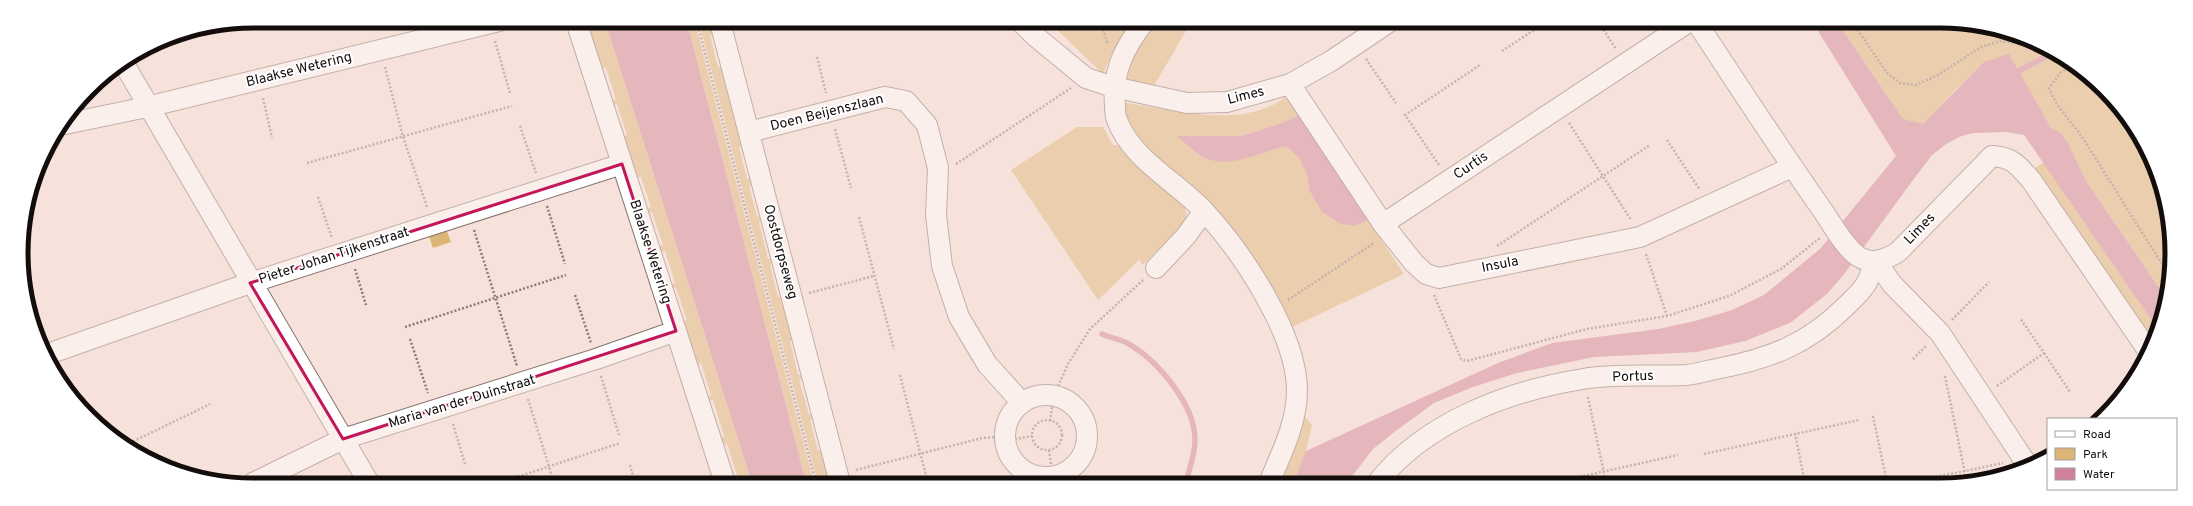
<svg xmlns="http://www.w3.org/2000/svg" width="2193" height="506" viewBox="0 0 2193 506" font-family="Overpass,sans-serif">
<style>
.green{fill:#ddb575}
.water{fill:#d08098}
.lines{fill:none;stroke-linecap:round;stroke-linejoin:round}
.stream{stroke:#d08098;stroke-width:5.5}
.street-casing{stroke:#86746e;stroke-width:22}
.path{stroke:#897c78;stroke-width:2.5;stroke-dasharray:2 2;stroke-linecap:butt}
.street{stroke:#fff;stroke-width:20}
.marked{fill:none;stroke:#c2185b;stroke-width:3;stroke-linejoin:round}
.labels{text-anchor:middle;dominant-baseline:central;stroke-width:4;stroke-linejoin:round;paint-order:stroke}
.street-label{font-size:14px;fill:#130d0b;stroke:#fff}
.rim{fill:none;stroke:#130d0b;stroke-width:5}
</style>
<rect width="100%" height="100%" fill="#f6e2db"/>
<g class="green">
<path d="M584,21H605L752,483H733L731,478L737,475L727,444L720,446L718,439L724,436L713,400L706,402L705,397L711,395L701,363L694,365L681,322L687,320L676,288L670,290L669,285L675,283L665,251L658,253L657,247L663,245L652,212L646,214L644,209L651,207L641,177L634,178L621,137L627,135L617,104L611,105L610,102L616,99L606,68L599,69Z"/>
<path d="M687,22H695L814,483H806Z"/>
<path d="M699,22H713L717,34L710,36L718,67L725,66L746,146L739,147L747,179L754,178L756,184L749,186L757,217L764,216L765,221L759,222L760,226L768,259L775,257L776,263L770,265L778,297L784,295L796,339L790,341L798,375L805,374L806,378L799,380L809,415L815,413L816,418L810,420L818,451L825,449L833,483H818Z"/>
<path d="M1049,22H1075L1081,27L1083,25L1080,22H1133L1110,58L1103,74Z"/>
<path d="M1153,22H1191L1154,86L1124,81L1131,55Z"/>
<path d="M1838,23H1971L2056,52L2124,112L2164,193L2170,284L2166,298L2086,181L2068,143L2061,133L2051,128L2009,55L1957,88L1923,125L1903,119Z"/>
<path d="M1287,96L1299,115L1281,124L1241,136H1178C1186,143 1197,156 1207,159C1235,167 1261,152 1286,146L1299,158L1307,174L1309,190L1322,212L1342,224L1355,226L1368,220L1404,274L1290,328L1130,128L1123,114L1122,102C1166,109 1226,125 1268,107C1275,105 1281,100 1287,96Z"/>
<path d="M1077,127H1103L1113,145H1124L1184,203L1187,220L1143,265L1139,260L1098,300L1011,170Z"/>
<path d="M2044,162L2157,328L2153,340L2035,168Z"/>
<path d="M446,229L451,242L433,248L428,234Z"/>
<path d="M1301,412L1312,425L1306,451L1293,483H1277Z"/>
</g>
<g class="water">
<path d="M605,21L687,22L806,483H752Z"/>
<path d="M1813,23H1838L1903,119L1923,124L1984,62L2009,54L2051,128L2061,133L2068,143L2086,181L2166,298L2157,328L2024,135L2006,132L1973,133L1959,137L1946,144L1932,155L1910,184L1845,273L1827,294L1790,323L1745,341L1697,352L1594,357L1517,373L1473,387L1434,403L1397,430L1373,449L1347,483H1293L1306,451L1498,363L1552,343L1658,329L1695,321L1732,310L1764,295L1820,249L1896,156Z"/>
<path d="M1299,115L1368,220L1355,226L1341,224L1322,212L1309,190L1307,174L1299,158L1286,146C1261,152 1234,168 1207,159C1197,156 1186,143 1177,136H1241L1280,124Z"/>
</g>
<g class="lines">
<g class="stream">
<path d="M2019,71L2054,52"/>
<path d="M1102,334C1109,337 1118,339 1125,342C1156,358 1196,405 1195,441C1195,454 1189,470 1186,483"/>
</g>
<g class="street-casing">
<g id="street">
<path d="M576,21L725,483"/>
<path d="M720,22L840,483"/>
<path d="M1021,22L1035,36L1086,78L1113,87L1187,103L1227,102L1290,84L1331,61L1389,22"/>
<path d="M1144,22C1124,48 1112,72 1115,105C1115,110 1115,116 1117,120C1132,160 1176,181 1204,211C1242,252 1297,334 1297,391C1297,423 1281,454 1269,483"/>
<path d="M1697,23C1738,85 1778,147 1821,208C1831,222 1846,251 1861,258C1874,265 1887,259 1898,252L1992,156C2012,157 2018,165 2031,180L2149,352"/>
<path d="M124,64L369,483"/>
<path d="M1290,84L1383,224L1414,263L1426,274L1439,278L1640,237L1792,167"/>
<path d="M65,124L147,107L499,21"/>
<path d="M749,132L885,97L906,101L927,125L938,168L936,215L942,266L959,317L987,364L1022,403"/>
<path d="M1383,224L1687,23"/>
<path d="M1876,261L1892,284L1940,333L2028,466"/>
<path d="M1156,268L1186,236L1204,211"/>
<path d="M48,354L250,283L622,164"/>
<circle cx="1046" cy="436" r="41"/>
<path d="M253,483L343,439L596,359L676,331"/>
<path d="M1377,483C1425,422 1508,391 1583,379C1616,373 1652,377 1686,375C1697,374 1710,370 1721,368C1772,358 1809,343 1846,306C1853,299 1861,292 1866,284C1870,277 1872,269 1876,261"/>
</g>
</g>
<g class="path">
<path d="M697,22L816,483"/>
<path d="M808,22L810,29"/>
<path d="M1100,22L1108,44"/>
<path d="M1599,23L1616,49"/>
<path d="M1853,23L1887,73L1900,83L1916,85L1938,75L1981,47L2001,41L2014,43L2023,41"/>
<path d="M495,41L510,93"/>
<path d="M1502,51L1545,23"/>
<path d="M817,57L826,93"/>
<path d="M1366,59L1396,103"/>
<path d="M2072,66L2060,73L2049,88C2057,110 2074,123 2086,143C2114,187 2140,231 2169,274"/>
<path d="M385,67L403,137L427,207"/>
<path d="M263,98L272,138"/>
<path d="M1569,123L1631,220"/>
<path d="M520,126L536,173"/>
<path d="M835,129L851,188"/>
<path d="M1667,140L1700,190"/>
<path d="M307,163L512,106"/>
<path d="M956,164L1071,88"/>
<path d="M1439,165L1405,115L1480,65"/>
<path d="M318,197L332,238"/>
<path d="M547,206L565,264"/>
<path d="M859,217L894,349"/>
<path d="M474,230L517,366"/>
<path d="M1497,246L1650,145"/>
<path d="M1646,254L1667,316"/>
<path d="M355,269L366,305"/>
<path d="M809,293L874,276"/>
<path d="M575,295L591,343"/>
<path d="M1434,295L1461,359L1467,361L1587,329L1667,316L1729,296L1781,269L1820,238"/>
<path d="M1288,300L1374,243"/>
<path d="M1952,320L1989,282"/>
<path d="M405,327L566,275"/>
<path d="M410,339L428,393"/>
<path d="M2044,353L2070,392"/>
<path d="M1913,359L1927,345"/>
<path d="M900,375L928,483"/>
<path d="M601,376L619,435"/>
<path d="M1945,376L1967,483"/>
<path d="M1997,386L2044,353L2020,318"/>
<path d="M1588,397L1606,483"/>
<path d="M528,399L554,483"/>
<path d="M1873,416L1887,483"/>
<circle cx="1047" cy="435" r="15"/>
<path d="M1050,421L1054,395L1068,364L1090,329L1143,280"/>
<path d="M453,424L465,464"/>
<path d="M1795,433L1805,483"/>
<path d="M126,445L210,404"/>
<path d="M1049,450L1053,477"/>
<path d="M1704,454L1859,420"/>
<path d="M630,465L635,483"/>
<path d="M856,470L982,438L996,437L1005,441L1032,436"/>
<path d="M499,483L620,443"/>
<path d="M1552,483L1678,455"/>
<path d="M1908,483L2003,463"/>
</g>
<use href="#street" class="street"/>
</g>
<path d="M0 0H2193V506H0ZM622,164L676,331L343,439L250,283Z" fill="#f6e2db" fill-opacity=".55" fill-rule="evenodd"/>
<path class="marked" d="M622,164L676,331L343,439L250,283Z"/>
<g class="labels">
<g class="street-label">
<text transform="translate(299 70) rotate(-14)">Blaakse Wetering</text>
<text transform="translate(1246 96) rotate(-14)">Limes</text>
<text transform="translate(827 113) rotate(-14)">Doen Beijenszlaan</text>
<text transform="translate(1471 166) rotate(-34)">Curtis</text>
<text transform="translate(1920 229) rotate(-46)">Limes</text>
<text transform="translate(650 252) rotate(72)">Blaakse Wetering</text>
<text transform="translate(780 252) rotate(75)">Oostdorpseweg</text>
<text transform="translate(334 256) rotate(-18)">Pieter Johan Tijkenstraat</text>
<text transform="translate(1500 265) rotate(-11)">Insula</text>
<text transform="translate(1633 377) rotate(-2)">Portus</text>
<text transform="translate(462 402) rotate(-17)">Maria van der Duinstraat</text>
</g>
</g>
<path d="M0 0H2193V506H0ZM253 28H1940A225 225 0 0 1 2165 253V253A225 225 0 0 1 1940 478H253A225 225 0 0 1 28 253V253A225 225 0 0 1 253 28Z" fill="#fff" fill-rule="evenodd"/>
<path class="rim" d="M253 28H1940A225 225 0 0 1 2165 253V253A225 225 0 0 1 1940 478H253A225 225 0 0 1 28 253V253A225 225 0 0 1 253 28Z"/>
<rect x="2047" y="418" width="130" height="72" fill="#ffffff" stroke="#a19e9d"/>
<rect x="2055" y="431" width="20" height="6" fill="#ffffff" stroke="#a19e9d"/>
<text x="2083" y="438" font-size="12" fill="#130d0b">Road</text>
<rect x="2055" y="448" width="20" height="12" fill="#ddb575" stroke="#a19e9d"/>
<text x="2083" y="458" font-size="12" fill="#130d0b">Park</text>
<rect x="2055" y="468" width="20" height="12" fill="#d08098" stroke="#a19e9d"/>
<text x="2083" y="478" font-size="12" fill="#130d0b">Water</text>
</svg>
